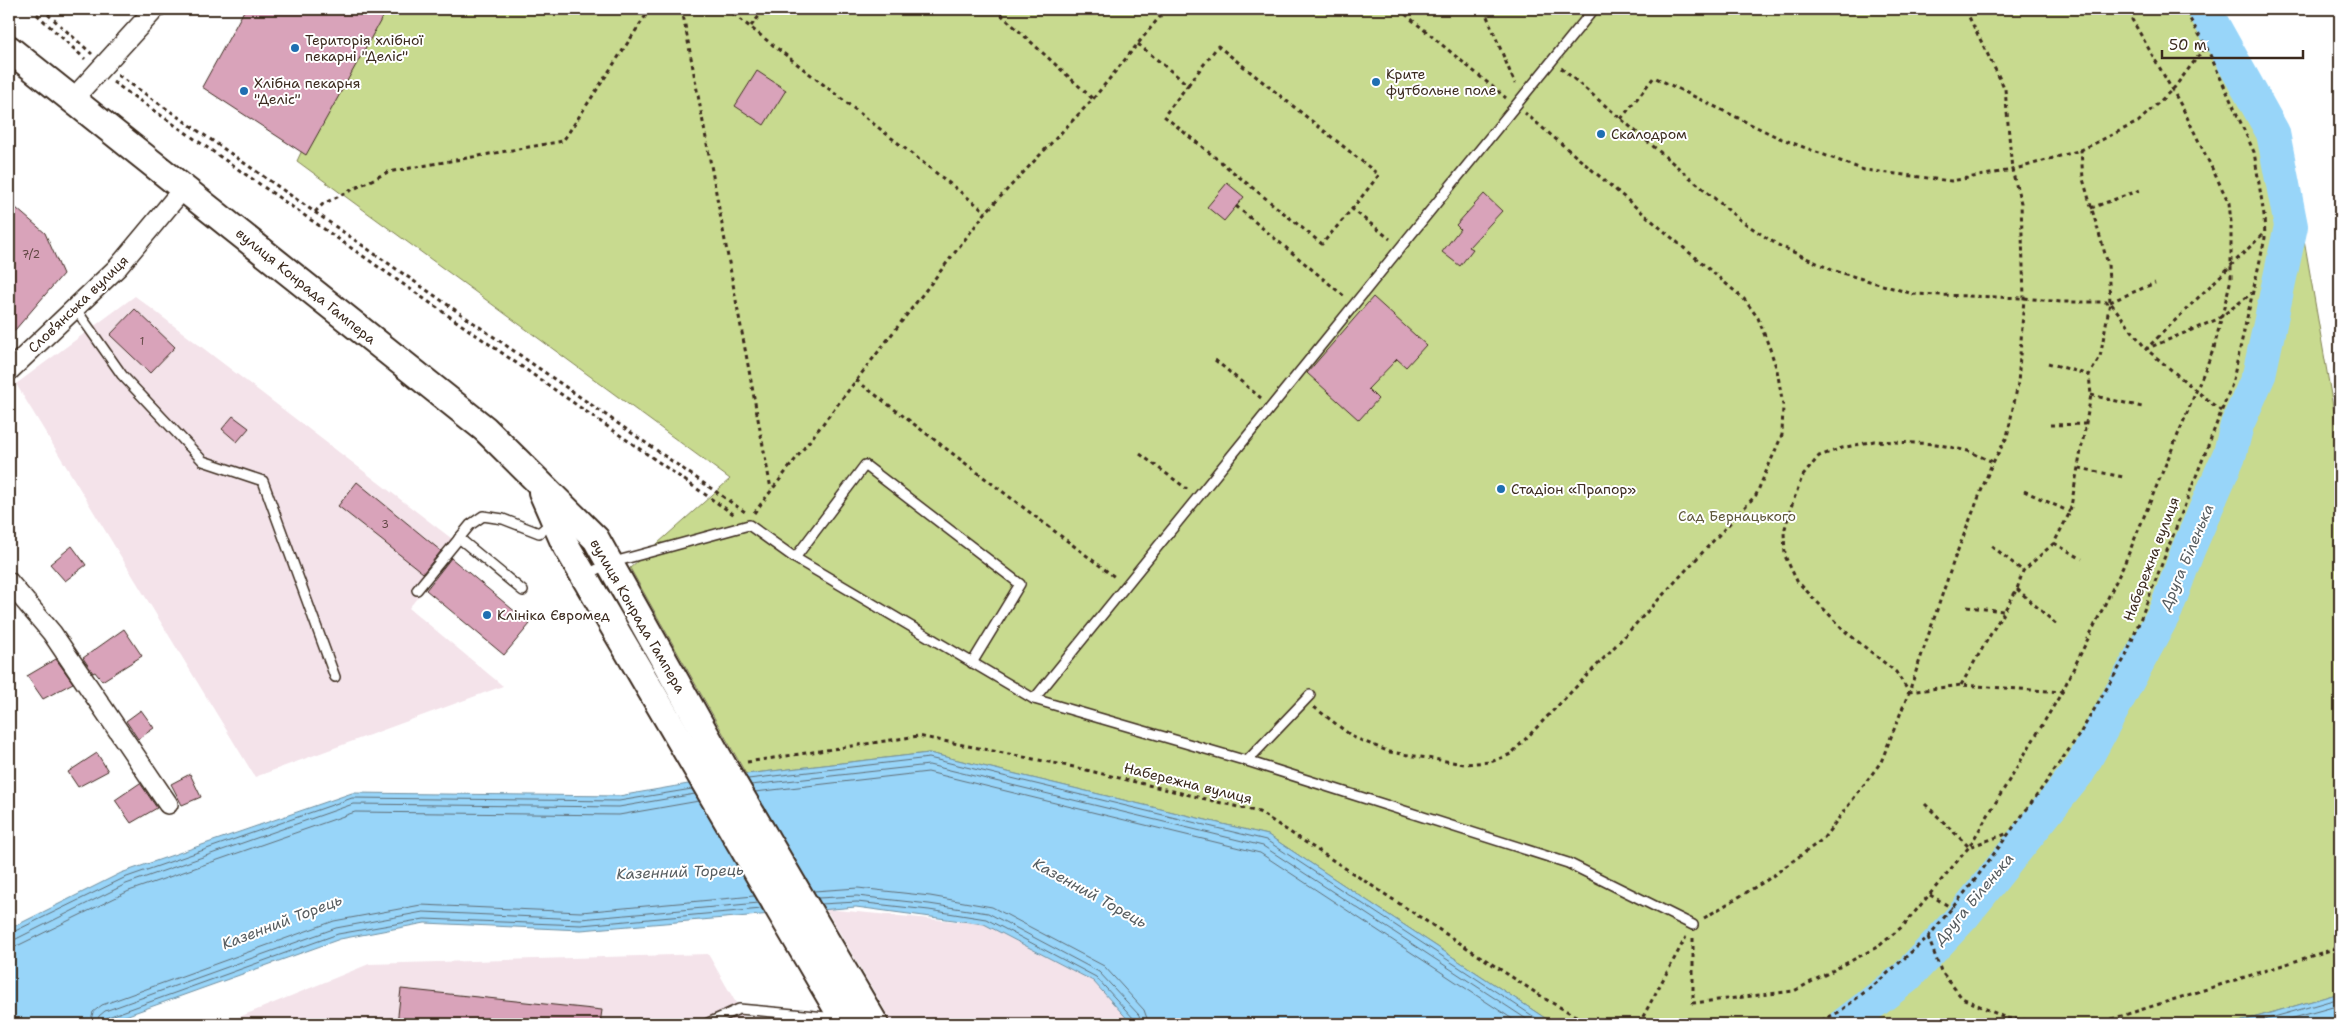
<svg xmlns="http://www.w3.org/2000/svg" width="2349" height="1033" viewBox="0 0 2349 1033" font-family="'Shantell Sans',sans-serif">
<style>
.built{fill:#f4e3ea}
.green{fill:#c8da8f;stroke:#828256}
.water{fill:#98d5f9;stroke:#7391a1}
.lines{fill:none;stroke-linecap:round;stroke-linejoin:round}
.shore{stroke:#606e76;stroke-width:1}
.river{stroke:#98d5f9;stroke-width:34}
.building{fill:#d9a3ba;stroke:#3b2a1e}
.lane-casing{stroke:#3b2a1e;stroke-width:12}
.street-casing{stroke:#3b2a1e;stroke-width:22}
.secondary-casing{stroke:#3b2a1e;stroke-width:30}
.path{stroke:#3b2a1e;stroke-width:3;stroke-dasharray:4 4;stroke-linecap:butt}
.lane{stroke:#fff;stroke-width:9}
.street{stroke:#fff;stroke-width:19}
.secondary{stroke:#fff;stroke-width:26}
.poi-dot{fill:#1f6fb2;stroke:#fff;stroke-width:2}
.labels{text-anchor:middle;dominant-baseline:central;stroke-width:4;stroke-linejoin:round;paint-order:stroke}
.number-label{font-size:11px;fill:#624845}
.poi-label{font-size:14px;fill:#3b2a1e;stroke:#fff;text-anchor:start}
.street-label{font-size:14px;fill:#3b2a1e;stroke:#fff}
.park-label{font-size:14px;fill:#5e563a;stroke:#fff}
.water-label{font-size:15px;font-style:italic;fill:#575d60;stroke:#fff}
</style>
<rect width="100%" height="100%" fill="#fff"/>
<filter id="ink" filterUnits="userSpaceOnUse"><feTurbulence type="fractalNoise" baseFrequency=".02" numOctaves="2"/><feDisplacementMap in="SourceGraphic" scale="10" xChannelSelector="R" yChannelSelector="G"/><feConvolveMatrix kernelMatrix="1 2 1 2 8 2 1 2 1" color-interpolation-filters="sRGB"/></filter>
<g filter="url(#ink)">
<g class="built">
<path d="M135,296L460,545L409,608L503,686L255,777L16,384Z"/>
<path d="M826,909L984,924L1093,981L1132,1024H893Z"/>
<path d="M708,954L748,1024H222L369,964Z"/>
</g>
<path class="green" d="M368,9H2187L2300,216L2340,447V993L2232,1024H1554L1268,835L929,753L746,774L630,568L730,479L297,161Z"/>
<g class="water">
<path d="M929,753L1268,835L1554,1024H1132L1093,981L984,924L856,907L581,930L425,923L340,939L103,1024H9V929L121,873L352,793L619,796L746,774Z"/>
<path d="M2340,993V1024H2232Z"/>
</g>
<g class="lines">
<g class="shore">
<path d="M748,779L929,758L1266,840L1545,1024"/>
<path d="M751,785L929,765L1263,846L1534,1024"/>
<path d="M755,792L928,772L1260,853L1520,1024"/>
<path d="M814,891L858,888L930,896L992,907L1104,966L1144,1010L1149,1024"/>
<path d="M818,898L857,896L929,904L988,913L1099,972L1139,1015L1141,1024"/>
<path d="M821,904L857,902L929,910L986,919L1096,977L1134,1019L1135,1024"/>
<path d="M9,934L124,878L352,798L619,801L692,789"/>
<path d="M9,940L16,939L126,884L353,804L619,807L695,794"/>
<path d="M9,947L19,945L129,891L355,812L619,815L699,801"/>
<path d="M90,1024L93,1012L102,1005L334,921L421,905L581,912L754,896"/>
<path d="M97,1024L99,1016L105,1011L336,928L423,912L581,919L759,903"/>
<path d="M104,1024L108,1017L338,934L424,919L581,925L762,909"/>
<path d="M2250,1024L2340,998"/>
<path d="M2272,1024L2340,1005"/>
</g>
<path class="river" d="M1845,1024L1906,977L1962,917L2079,771L2166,610L2188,550L2230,453L2237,425L2259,375L2291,226L2273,133L2204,9"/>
</g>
<g class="building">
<path d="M245,9H387L306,155L202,87Z"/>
<path d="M757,71L786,90L764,125L735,106Z"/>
<path d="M1227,183L1244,197L1224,221L1207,207Z"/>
<path d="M1484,194L1502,211L1469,247L1473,249L1460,266L1442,252L1460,229L1456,225Z"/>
<path d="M9,202L45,233L63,274L9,337Z"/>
<path d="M1373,297L1426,345L1406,367L1397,359L1368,389L1378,399L1359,420L1307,373Z"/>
<path d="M135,309L175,347L150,373L110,335Z"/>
<path d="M233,416L249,428L237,442L222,429Z"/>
<path d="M357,482L441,551L423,573L338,506Z"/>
<path d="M72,546L86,565L65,581L50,564Z"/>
<path d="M451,558L530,624L504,655L426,590Z"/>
<path d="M124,629L142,656L102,681L95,672L93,673L83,658Z"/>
<path d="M56,659L73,683L43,699L27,676Z"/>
<path d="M141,710L154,728L138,739L126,721Z"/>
<path d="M97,753L108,771L78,787L68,772Z"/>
<path d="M190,774L201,797L182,805L171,784Z"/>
<path d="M140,783L157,808L131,823L115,800Z"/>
<path d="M401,989L602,1010L600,1024H397Z"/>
</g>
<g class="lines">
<g class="lane-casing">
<g id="lane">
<path d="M75,308L122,375L203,461L263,481L335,677"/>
<path d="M459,538L523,591"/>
<path d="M795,558L865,465L1020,584L972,663"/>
<path d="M585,575L610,563L749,525L795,558L1034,699L1247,761L1310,695"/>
<path d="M417,590L470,525L483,516L503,519L539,533L553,521"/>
<path d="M1034,699L1594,9"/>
<path d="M1247,761L1568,863L1693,925"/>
<path d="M706,1024L739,1009L837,1018"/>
</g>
</g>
<g class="street-casing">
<g id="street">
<path d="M72,100L155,9"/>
<path d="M9,371L118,267L183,189"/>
<path d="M9,582L52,633L168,804"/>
</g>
</g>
<g class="secondary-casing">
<g id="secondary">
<path d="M9,49L485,429L596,539L724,767L875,1024"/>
<path d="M542,492L564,542L846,1024"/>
</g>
</g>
<g class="path">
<path d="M31,9L85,59"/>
<path d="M42,9L92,54"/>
<path d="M682,9L771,489"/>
<path d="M727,9L986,212"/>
<path d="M995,9L1093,99"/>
<path d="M1399,9L1506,98"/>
<path d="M1484,9L1515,84"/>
<path d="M751,26L765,9"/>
<path d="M1138,44L1188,85L1164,116L1322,244L1352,209L1390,239"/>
<path d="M1561,68L1740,220L1776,244L1832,270L1913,294L2024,298L2061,302H2110L2146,349L2218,319L2252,293"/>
<path d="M118,75L745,512"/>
<path d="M113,82L736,516"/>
<path d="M1188,85L1218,46L1379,175L1352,209"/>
<path d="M1621,119L1654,77L1777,137L1864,170L1951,181L2012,170L2081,150L2138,122L2174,88L2206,46"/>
<path d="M1236,206L1345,297"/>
<path d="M2091,208L2140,190"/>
<path d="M315,212L323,204L388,172L563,141L650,9"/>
<path d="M2110,302L2155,283"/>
<path d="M1215,360L1261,398"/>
<path d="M2048,363L2089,375"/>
<path d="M856,380L1116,578"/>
<path d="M2091,395L2142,407"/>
<path d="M2221,411L2146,349L2264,233"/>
<path d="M2050,425L2085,424"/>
<path d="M1140,454L1187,489"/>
<path d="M2079,468L2123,477"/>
<path d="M2024,491L2070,512"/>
<path d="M754,513L986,212L1093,99L1166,9"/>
<path d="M2054,543L2082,559"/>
<path d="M1992,546L2023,571"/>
<path d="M2017,589L2057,625"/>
<path d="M1967,607L2004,611"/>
<path d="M1961,685L2017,589L2023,571L2054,543L2070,512L2091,395L2089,375L2100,357L2110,302L2108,264L2083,179L2081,150"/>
<path d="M2062,692L2123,567L2214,348L2231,279V222L2229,203L2182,107L2126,9"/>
<path d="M1314,707L1353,737L1390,752L1464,764L1491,762L1511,754L1605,657L1756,495L1782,435L1783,405L1777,370L1770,349L1758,318L1744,299L1525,113"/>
<path d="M747,762L918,736L1074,767L1259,812L1547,1000L1590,1024"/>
<path d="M1925,804L1969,847L2009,833"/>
<path d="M1930,895L1952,908"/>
<path d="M1704,918L1767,880L1823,839L1881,762L1909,692L1896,672L1846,632L1797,581L1785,556L1784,532L1791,507L1802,477L1819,456L1842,448L1874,441L1936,444L1968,451L1993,462"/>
<path d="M1928,937L1941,971L1962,998L2006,1018L2055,1024"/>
<path d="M1693,938V1003L1794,991L1879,946L1904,925L1969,847L2062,692L1961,685L1909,692L1954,560L1991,466L2007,437L2018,384L2024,298L2021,203L2012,170L2005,89L1965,9"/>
<path d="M1639,1024L1686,937"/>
<path d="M1814,1024L1839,1012L1879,981L1928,937L1971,885L2035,798L2079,735L2126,656L2232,384L2265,238L2264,215L2254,152L2206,46L2184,9"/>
<path d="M2096,1024L2340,947"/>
</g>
<use href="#lane" class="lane"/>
<use href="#street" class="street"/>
<use href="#secondary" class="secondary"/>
</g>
</g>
<g class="poi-dot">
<circle cx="295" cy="48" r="5"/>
<circle cx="1376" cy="82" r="5"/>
<circle cx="244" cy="91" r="5"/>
<circle cx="1601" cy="134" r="5"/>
<circle cx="1501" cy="489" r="5"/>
<circle cx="487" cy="615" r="5"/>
</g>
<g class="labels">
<g class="number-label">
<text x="31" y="254">7/2</text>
<text x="142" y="341">1</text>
<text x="385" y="524">3</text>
</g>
<g class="poi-label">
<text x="305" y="40">Територія хлібної<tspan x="305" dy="16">пекарні "Деліс"</tspan></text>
<text x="1386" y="74">Крите<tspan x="1386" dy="16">футбольне поле</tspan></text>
<text x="254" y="83">Хлібна пекарня<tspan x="254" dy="16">"Деліс"</tspan></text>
<text x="1611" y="134">Скалодром</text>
<text x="1511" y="489">Стадіон «Прапор»</text>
<text x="497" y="615">Клініка Євромед</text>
</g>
<g class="street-label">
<text transform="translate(306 286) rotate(39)">вулиця Конрада Гампера</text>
<text transform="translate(78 304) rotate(-44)">Слов’янська вулиця</text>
<text transform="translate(2151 559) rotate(-69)">Набережна вулиця</text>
<text transform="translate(638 616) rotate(60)">вулиця Конрада Гампера</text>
<text transform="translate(1188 783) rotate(14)">Набережна вулиця</text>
</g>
<g class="park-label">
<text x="1737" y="516">Сад Бернацького</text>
</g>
<g class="water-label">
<text transform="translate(2187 557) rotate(-67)">Друга Біленька</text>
<text transform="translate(680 872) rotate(-2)">Казенний Торець</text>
<text transform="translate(1090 893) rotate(29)">Казенний Торець</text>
<text transform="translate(1974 899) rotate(-50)">Друга Біленька</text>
<text transform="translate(282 922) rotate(-21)">Казенний Торець</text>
</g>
</g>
<rect width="2349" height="1033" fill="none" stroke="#fff" stroke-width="30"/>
<rect x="15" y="15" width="2319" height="1003" fill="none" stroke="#3b2a1e" stroke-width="2" filter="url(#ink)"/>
<path d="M2162 50v8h141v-8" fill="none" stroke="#3b2a1e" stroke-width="2.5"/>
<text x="2169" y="50" font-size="15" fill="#3b2a1e" stroke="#ffffff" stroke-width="4" paint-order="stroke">50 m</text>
</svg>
